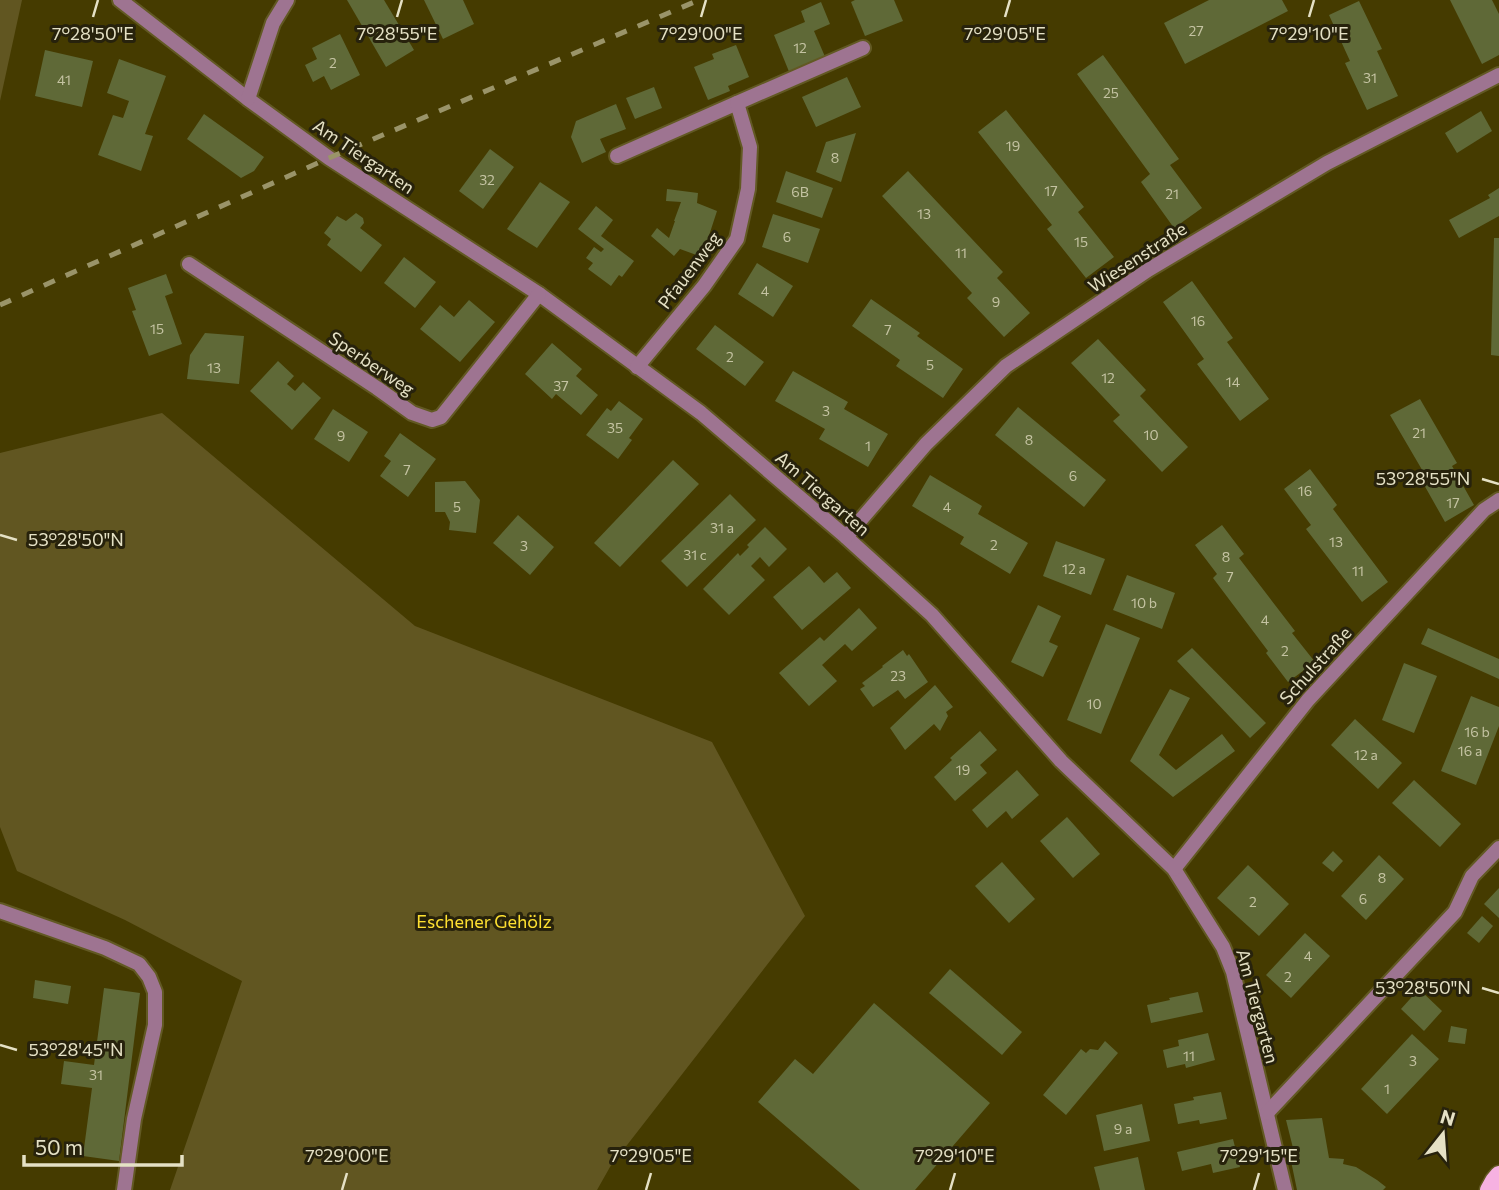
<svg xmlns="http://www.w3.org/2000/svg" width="1499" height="1190" viewBox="0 0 1499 1190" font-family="Commissioner,sans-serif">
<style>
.green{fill:#615621}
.building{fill:#5f6937}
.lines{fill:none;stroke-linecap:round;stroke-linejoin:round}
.minor-casing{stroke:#625923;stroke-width:18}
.primary-casing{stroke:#625923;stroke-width:21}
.minor{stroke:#9e7491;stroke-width:14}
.primary{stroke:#f6b1e1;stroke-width:18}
.rail{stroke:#9a9469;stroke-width:5;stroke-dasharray:12 12;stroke-linecap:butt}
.ticks{fill:none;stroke:#e5e1c5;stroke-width:2.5}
.labels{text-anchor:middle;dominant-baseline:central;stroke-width:6;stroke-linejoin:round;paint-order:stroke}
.number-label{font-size:14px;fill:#c4c3a2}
.street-label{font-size:18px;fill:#e5e1c5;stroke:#27220c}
.park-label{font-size:18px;fill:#fee031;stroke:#27220c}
.ticks-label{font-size:18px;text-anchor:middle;fill:#e5e1c5;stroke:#27220c;stroke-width:6;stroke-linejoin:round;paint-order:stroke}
</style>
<rect width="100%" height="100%" fill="#453b00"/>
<g class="green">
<path d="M0,0H22L0,101Z"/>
<path d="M162,413L415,626L712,742L805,916L610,1167L597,1190H170L242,981L125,920L17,871L0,827V453Z"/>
</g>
<g class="building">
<path d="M347,0H384L414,50L386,67Z"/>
<path d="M424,0H463L474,24L443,39Z"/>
<path d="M855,0H894L903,21L865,36L851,2Z"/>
<path d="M1209,0H1282L1288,11L1185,64L1164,23Z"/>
<path d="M1450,0H1492L1499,14V55L1482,64Z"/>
<path d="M1359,1L1382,49L1377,51L1398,96L1367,110L1345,63L1350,61L1329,15Z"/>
<path d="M821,2L830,24L814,31L826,59L790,74L774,35L805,22L801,11Z"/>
<path d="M340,34L360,75L331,90L324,76L313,82L305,65L317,59L312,48Z"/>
<path d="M736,45L749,77L728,86L730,91L708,100L694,67L714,59L712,54Z"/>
<path d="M45,50L93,61L82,107L35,96Z"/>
<path d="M1103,55L1179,159L1170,165L1202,208L1174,228L1141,182L1150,174L1077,74Z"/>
<path d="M119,59L166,76L145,134L153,136L141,171L98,155L113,115L123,118L129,101L107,93Z"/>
<path d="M847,77L861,107L816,127L802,97Z"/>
<path d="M654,87L662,108L635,119L626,98Z"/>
<path d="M616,104L626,129L600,139L606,152L582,163L571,137L576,121Z"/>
<path d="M1006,110L1084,207L1078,212L1114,257L1086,278L1047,229L1052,225L978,132Z"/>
<path d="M1481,111L1492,131L1457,153L1445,133Z"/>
<path d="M204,114L264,157L254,171L241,178L187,139Z"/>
<path d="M856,133L841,182L816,172L826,142Z"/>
<path d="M490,149L514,167L483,209L459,191Z"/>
<path d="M786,171L833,188L822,218L776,202Z"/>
<path d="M908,171L1003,272L997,278L1030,313L1004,337L967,298L972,293L882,196Z"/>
<path d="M540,182L570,202L537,248L507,229Z"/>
<path d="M1499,188V216L1459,238L1449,220L1490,198L1488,195Z"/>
<path d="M667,189L698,193L697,203L717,211L702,257L680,249L674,256L651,236L657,228L669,238L675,221H674L681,202L666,201Z"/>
<path d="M596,206L613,220L601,236L634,261L622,277L619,275L611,286L588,269L593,263L586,258L594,247L601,252L604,249L578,229Z"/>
<path d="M356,213L363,218L364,223L360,228L382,245L361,272L327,245L331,239L324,233L337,216L346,221Z"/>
<path d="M773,214L820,229L808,263L762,247Z"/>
<path d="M1494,238H1499V356L1491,355Z"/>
<path d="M404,257L436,282L415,308L384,283Z"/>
<path d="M757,263L793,286L773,317L738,294Z"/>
<path d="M166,274L173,293L165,296L182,344L149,356L132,311L136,310L128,288Z"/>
<path d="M1192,281L1233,338L1227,342L1269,399L1240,421L1197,364L1204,359L1163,302Z"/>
<path d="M871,299L920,333L917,336L963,369L943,398L896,366L900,360L852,326Z"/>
<path d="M469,300L495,322L460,362L420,329L440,305L454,317Z"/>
<path d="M715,325L764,362L745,386L696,349Z"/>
<path d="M205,333L244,336L239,384L187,379L190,355Z"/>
<path d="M1098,339L1146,390L1140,396L1188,447L1162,472L1113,421L1120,415L1071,363Z"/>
<path d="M552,343L582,369L576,376L598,395L581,415L556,394L552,399L525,374Z"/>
<path d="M278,361L294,376L287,384L295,391L303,382L321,398L292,430L250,391Z"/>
<path d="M793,371L848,402L844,409L888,434L868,467L819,439L825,429L775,401Z"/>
<path d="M1420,399L1457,463L1452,466L1474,505L1445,522L1423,483L1428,480L1390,415Z"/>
<path d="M619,401L643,419L629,438L632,440L618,459L586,435L607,408L611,411Z"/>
<path d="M1018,407L1106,480L1084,507L995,435Z"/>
<path d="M333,409L368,432L349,462L314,439Z"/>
<path d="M400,433L436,459L408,497L380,476L391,461L384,456Z"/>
<path d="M673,460L699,484L620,567L594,543Z"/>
<path d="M1310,469L1337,505L1333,509L1388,582L1362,602L1306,529L1311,525L1284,489Z"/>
<path d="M930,475L982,506L978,514L1028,543L1010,574L960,544L964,537L912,506Z"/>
<path d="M465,481L480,500L476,533L449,530L450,522L445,512H435V482Z"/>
<path d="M730,494L756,520L687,587L661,561Z"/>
<path d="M518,515L554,547L530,575L493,543Z"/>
<path d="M1222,525L1244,554L1239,558L1295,631L1292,633L1315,662L1288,682L1266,653L1268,651L1213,578L1217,574L1195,545Z"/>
<path d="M765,527L787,549L769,567L760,557L751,566L765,580L729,615L703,589L738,553L740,556L749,547L747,545Z"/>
<path d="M1056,541L1105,559L1091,595L1043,576Z"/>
<path d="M809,566L824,583L837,572L851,588L802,630L773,597Z"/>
<path d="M1127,575L1175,593L1162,629L1113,610Z"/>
<path d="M1038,605L1061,616L1049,642L1058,646L1043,677L1011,662Z"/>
<path d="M859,608L877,628L852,651L845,644L822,665L837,681L809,706L779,673L820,637L824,641Z"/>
<path d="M1106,624L1140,638L1101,734L1067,720Z"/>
<path d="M1428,628L1499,659V679L1421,644Z"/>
<path d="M1192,648L1266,723L1250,738L1177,661Z"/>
<path d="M903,650L907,656L909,654L928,682L905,699L898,690L873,707L860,689L865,686L862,683L883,667L882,666Z"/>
<path d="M1404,663L1437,676L1414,733L1382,720Z"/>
<path d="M935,685L953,707L946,712L948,716L940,731L934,724L905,750L890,728Z"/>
<path d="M1170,689L1190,698L1159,755L1176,770L1222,734L1235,751L1173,797L1130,761Z"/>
<path d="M1471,696L1499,707V726L1476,785L1441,771Z"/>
<path d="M1355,719L1402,763L1378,789L1331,745Z"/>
<path d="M980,731L997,750L980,765L987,773L955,801L934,777L952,760L950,758Z"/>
<path d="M1017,770L1039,795L1012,819L1006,811L987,828L972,810Z"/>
<path d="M1414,780L1461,824L1440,847L1392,803Z"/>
<path d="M1067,817L1100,854L1073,878L1040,841Z"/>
<path d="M1333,851L1343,861L1333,872L1322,863Z"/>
<path d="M1379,855L1404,879L1366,920L1341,896Z"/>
<path d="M1002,862L1035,899L1009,923L975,886Z"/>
<path d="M1248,865L1289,904L1259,936L1217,898Z"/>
<path d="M1499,888V918L1484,904Z"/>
<path d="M1482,916L1493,926L1479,943L1467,933Z"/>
<path d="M1305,933L1330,956L1291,998L1266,975Z"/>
<path d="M950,969L1022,1032L1002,1055L929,993Z"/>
<path d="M35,980L71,986L68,1004L33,998Z"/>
<path d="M104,988L140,993L119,1161L83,1156L92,1088L61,1084L64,1061L94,1065Z"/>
<path d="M1419,989L1442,1011L1424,1031L1401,1009Z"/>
<path d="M1198,992L1203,1012L1151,1023L1147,1005L1170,1000L1169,998Z"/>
<path d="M874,1003L990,1103L915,1190H860L758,1102L795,1059L813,1074Z"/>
<path d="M1451,1026L1467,1029L1465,1044L1448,1042Z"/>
<path d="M1208,1033L1215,1060L1186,1068L1185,1064L1167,1068L1163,1050L1179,1046L1178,1040Z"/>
<path d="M1412,1034L1439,1059L1387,1114L1361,1089Z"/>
<path d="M1105,1041L1118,1053L1066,1115L1043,1095L1081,1049L1086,1053L1090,1049L1098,1050Z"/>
<path d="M1221,1092L1227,1119L1200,1124L1199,1120L1178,1124L1174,1104L1194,1100L1193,1097Z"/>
<path d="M1142,1104L1150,1141L1104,1151L1096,1115Z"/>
<path d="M1322,1118L1329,1158L1344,1159L1343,1164L1356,1167L1377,1180L1386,1187L1383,1190H1297L1291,1161L1296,1160L1286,1120Z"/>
<path d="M1233,1139L1240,1167L1213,1173L1211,1164L1182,1171L1177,1152Z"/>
<path d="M1138,1157L1145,1190H1100L1094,1167Z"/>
</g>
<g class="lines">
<g class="minor-casing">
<g id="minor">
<path d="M120,0L248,99L329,158L539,294L701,413L846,537L932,615L1061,761L1174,869L1223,947L1233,972L1285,1190"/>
<path d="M248,99L273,23L287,0"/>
<path d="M617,156L737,103"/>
<path d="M189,264L377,388L412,413L432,420L441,417L539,294"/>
<path d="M637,367L704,286L737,239L748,189L750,147L737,103L863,48"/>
<path d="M846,537L926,444L1006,366L1148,270L1327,163L1499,75"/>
<path d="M1174,869L1308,700L1484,510L1499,500"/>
<path d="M0,911L105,948L139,964L149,977L155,992V1025L134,1119L124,1190"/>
<path d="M1267,1113L1455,912L1472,876L1499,848"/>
</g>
</g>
<g class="primary-casing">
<path id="primary" d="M1489,1190L1494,1181L1499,1175"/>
</g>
<use href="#minor" class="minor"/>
<use href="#primary" class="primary"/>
<path class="rail" d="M0,305L329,158L699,0"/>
</g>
<path class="ticks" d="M93,17L98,0M397,17L402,0M701,17L706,0M1005,17L1010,0M1309,17L1314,0M1482,479L1499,484M0,535L17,540M1482,988L1499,993M0,1045L17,1050M342,1190L347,1173M646,1190L651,1173M950,1190L955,1173M1254,1190L1259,1173"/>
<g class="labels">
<g class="number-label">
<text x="1196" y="30">27</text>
<text x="800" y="47">12</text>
<text x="333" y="62">2</text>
<text x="1370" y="77">31</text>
<text x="64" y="79">41</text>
<text x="1111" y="92">25</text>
<text x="1013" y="145">19</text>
<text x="835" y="157">8</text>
<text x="487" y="179">32</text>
<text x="1051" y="190">17</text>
<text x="800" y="191">6B</text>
<text x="1172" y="193">21</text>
<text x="924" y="213">13</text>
<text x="787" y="236">6</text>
<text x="1081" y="241">15</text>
<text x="961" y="252">11</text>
<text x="765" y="290">4</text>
<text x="996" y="301">9</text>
<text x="1198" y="320">16</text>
<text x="157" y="328">15</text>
<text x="888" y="329">7</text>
<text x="730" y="356">2</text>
<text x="930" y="364">5</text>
<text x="214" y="367">13</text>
<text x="1108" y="377">12</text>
<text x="1233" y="381">14</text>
<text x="561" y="385">37</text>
<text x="826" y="410">3</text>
<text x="615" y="427">35</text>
<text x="1419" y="432">21</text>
<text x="1151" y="434">10</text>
<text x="341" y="435">9</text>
<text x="1029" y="439">8</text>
<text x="868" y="445">1</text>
<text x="407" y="469">7</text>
<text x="1073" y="475">6</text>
<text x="1305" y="490">16</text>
<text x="1453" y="502">17</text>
<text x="457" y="506">5</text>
<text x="947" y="506">4</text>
<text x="722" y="527">31 a</text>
<text x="1336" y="541">13</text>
<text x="994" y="544">2</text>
<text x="524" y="545">3</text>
<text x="695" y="554">31 c</text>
<text x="1226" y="556">8</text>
<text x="1074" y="568">12 a</text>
<text x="1358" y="570">11</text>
<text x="1230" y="576">7</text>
<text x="1144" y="602">10 b</text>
<text x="1265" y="619">4</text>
<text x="1285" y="650">2</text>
<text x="898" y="675">23</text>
<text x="1094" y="703">10</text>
<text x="1477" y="731">16 b</text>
<text x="1470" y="750">16 a</text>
<text x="1366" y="754">12 a</text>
<text x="963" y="769">19</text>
<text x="1382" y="877">8</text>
<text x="1363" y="898">6</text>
<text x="1253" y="901">2</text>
<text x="1308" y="955">4</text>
<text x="1288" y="976">2</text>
<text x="1189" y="1055">11</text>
<text x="1413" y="1060">3</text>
<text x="96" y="1074">31</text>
<text x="1387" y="1088">1</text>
<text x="1123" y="1128">9 a</text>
</g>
<g class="street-label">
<text transform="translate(364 156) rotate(34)">Am Tiergarten</text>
<text transform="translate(1137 257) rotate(-33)">Wiesenstraße</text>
<text transform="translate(689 270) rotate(-53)">Pfauenweg</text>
<text transform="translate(372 363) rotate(34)">Sperberweg</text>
<text transform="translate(823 493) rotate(41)">Am Tiergarten</text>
<text transform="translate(1315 665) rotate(-48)">Schulstraße</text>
<text transform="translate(1258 1006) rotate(75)">Am Tiergarten</text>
</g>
<g class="park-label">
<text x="484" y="921">Eschener Gehölz</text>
</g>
</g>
<g class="ticks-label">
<text x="93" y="40">7°28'50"E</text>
<text x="397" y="40">7°28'55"E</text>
<text x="701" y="40">7°29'00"E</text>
<text x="1005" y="40">7°29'05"E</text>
<text x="1309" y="40">7°29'10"E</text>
<text x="1423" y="485">53°28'55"N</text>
<text x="76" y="546">53°28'50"N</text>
<text x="1423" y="994">53°28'50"N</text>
<text x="76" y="1056">53°28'45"N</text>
<text x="347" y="1162">7°29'00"E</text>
<text x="651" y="1162">7°29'05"E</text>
<text x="955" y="1162">7°29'10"E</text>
<text x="1259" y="1162">7°29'15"E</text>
</g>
<g transform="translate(1443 1134) rotate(17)" stroke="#27220c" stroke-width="5" paint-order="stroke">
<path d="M0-5L12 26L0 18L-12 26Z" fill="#e5e1c5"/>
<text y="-10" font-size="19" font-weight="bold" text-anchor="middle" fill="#e5e1c5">N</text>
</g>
<path d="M24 1155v10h158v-10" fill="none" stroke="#e5e1c5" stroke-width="3.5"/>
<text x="35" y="1155" font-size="21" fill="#e5e1c5" stroke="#27220c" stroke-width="5" paint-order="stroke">50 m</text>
</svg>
